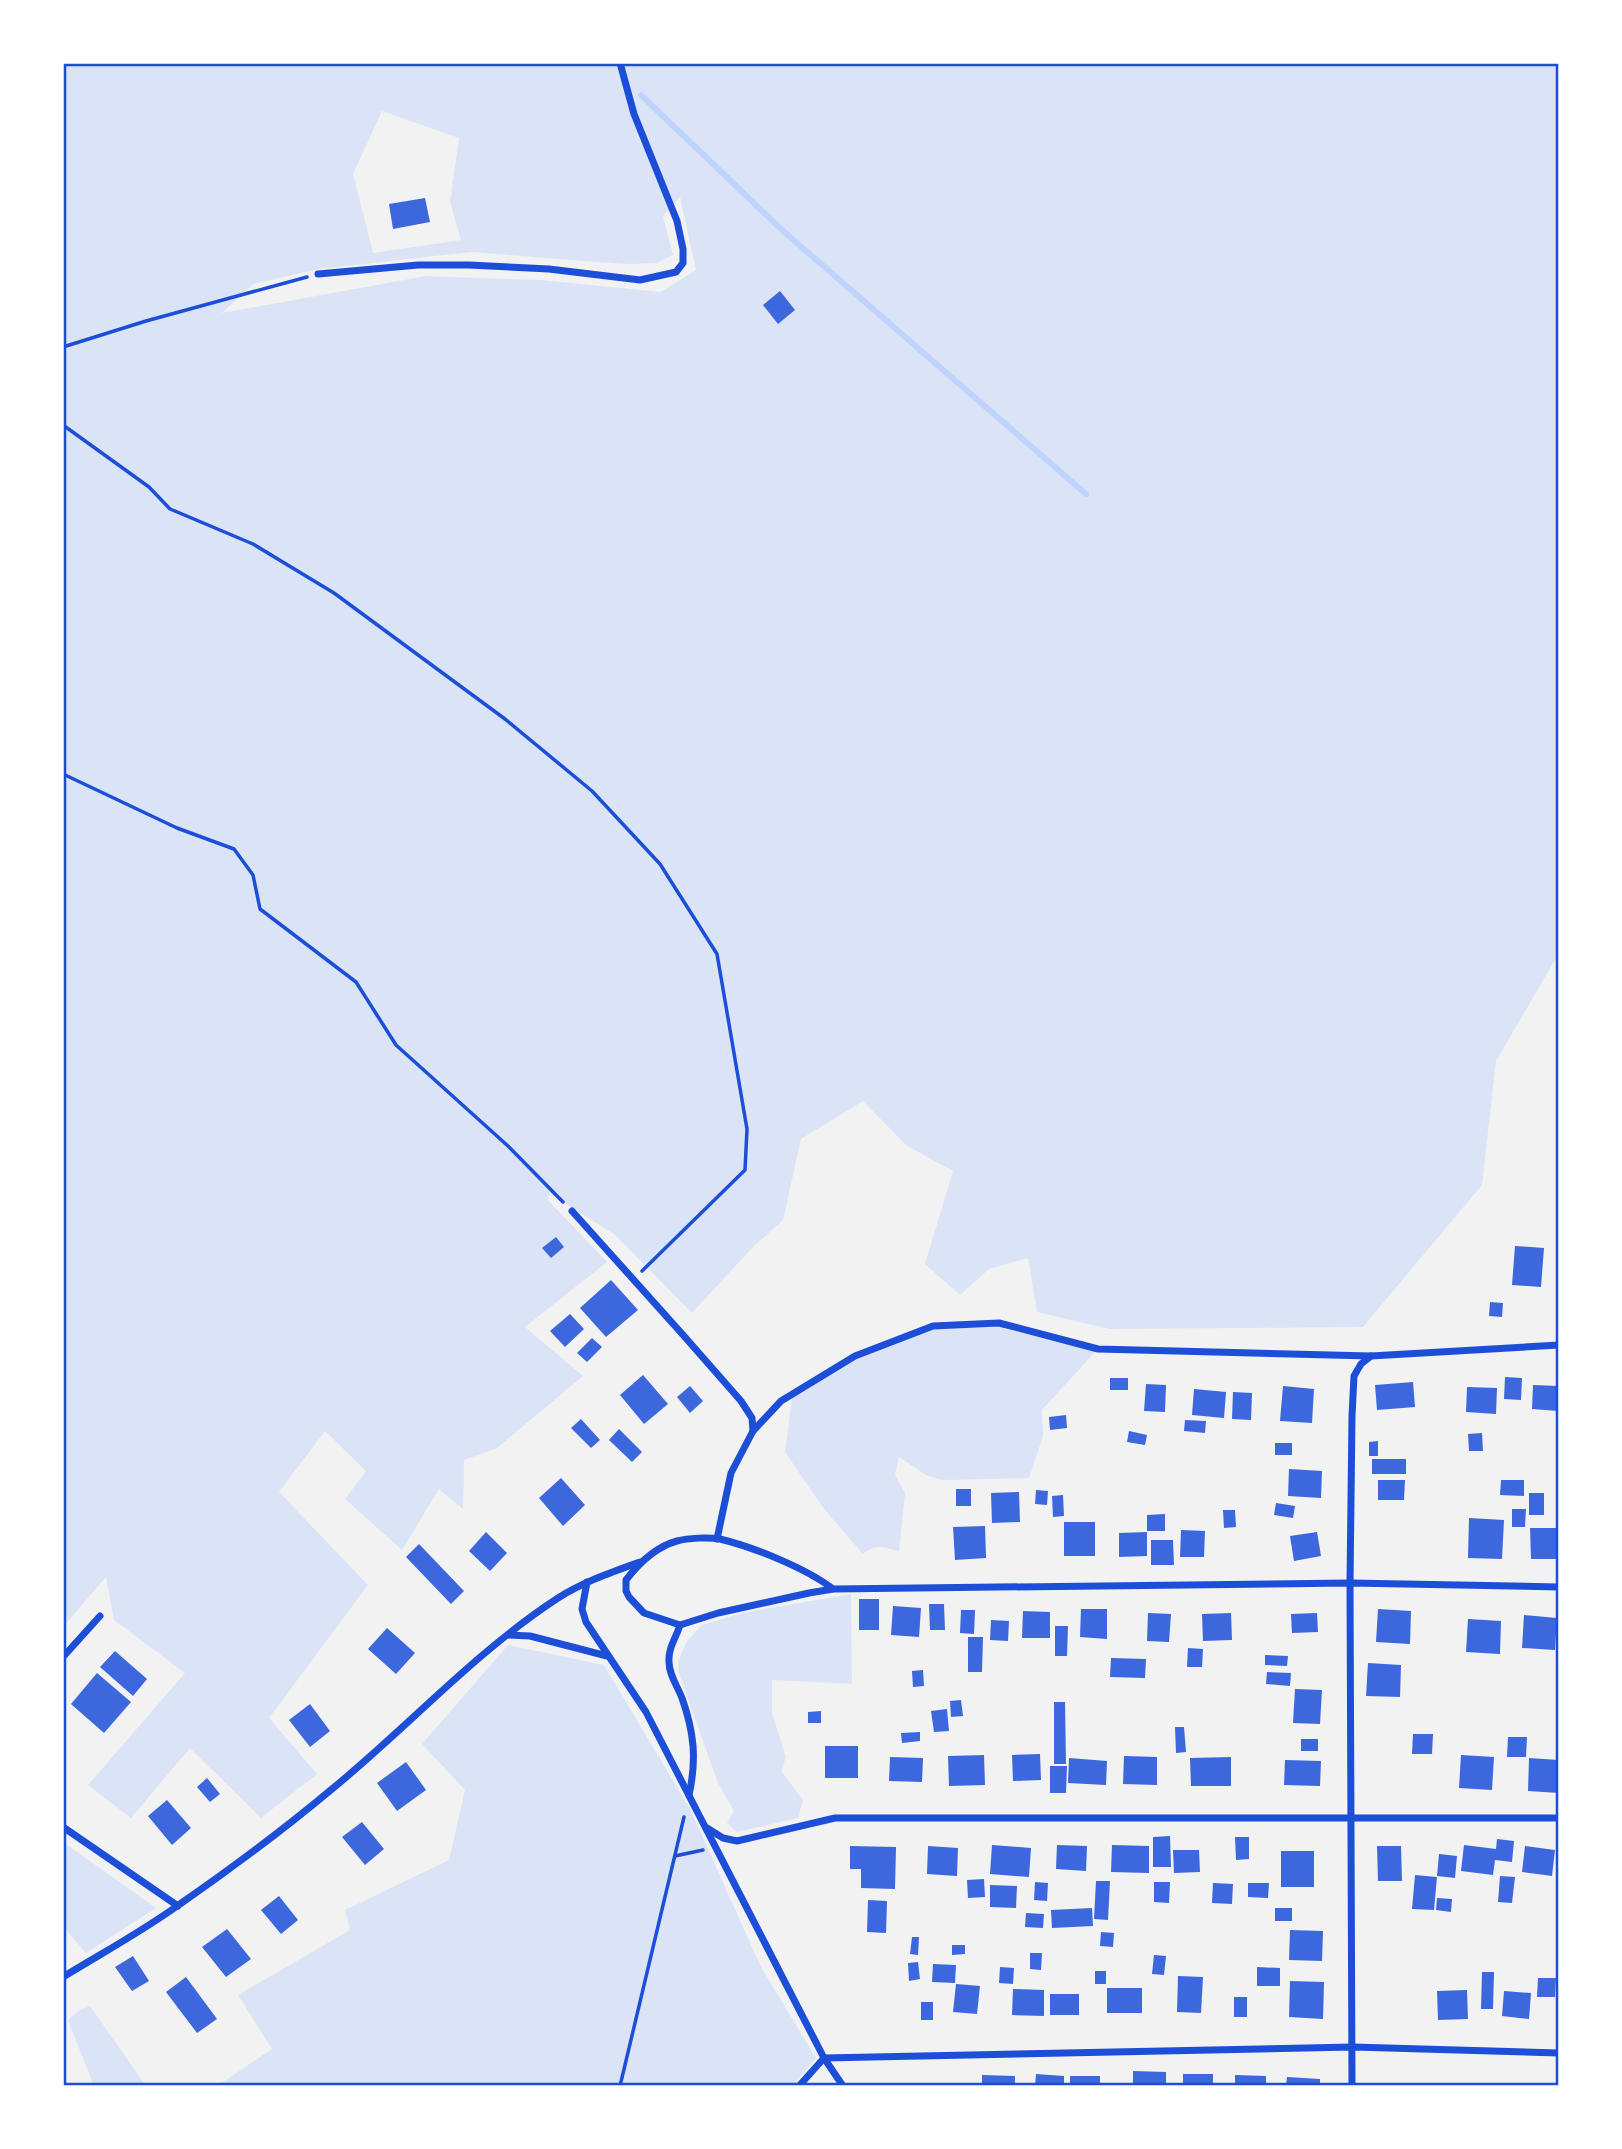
<svg xmlns="http://www.w3.org/2000/svg" width="1622" height="2149" viewBox="0 0 1622 2149" font-family="Merriweather,serif">
<style>
.green{fill:#dbe4f7;fill-rule:evenodd}
.lines{fill:none;stroke-linecap:round;stroke-linejoin:round}
.stream{stroke:#bfd3fe;stroke-width:6}
.building{fill:#3d67dc}
.path{stroke:#1d4ed8;stroke-width:3.5}
.minor{stroke:#1d4ed8;stroke-width:7}
.neatline{fill:none;stroke:#1d4ed8;stroke-width:2.5}
</style>
<rect width="100%" height="100%" fill="#f2f2f2"/>
<g class="green">
<path d="M63,63H1559V953L1496,1061L1482,1185L1363,1327L1109,1329L1037,1312L1028,1258L989,1269L960,1295L925,1264L953,1171L907,1146L863,1101L801,1139L783,1220L753,1247L692,1313L614,1234L550,1194L547,1199L607,1262L525,1327L583,1376L497,1448L464,1460L463,1509L439,1489L402,1550L345,1499L366,1471L325,1431L279,1492L368,1585L269,1718L317,1774L261,1818L190,1748L131,1818L88,1785L185,1673L114,1620L106,1577L63,1627ZM382,111L459,138L450,202L461,240L373,253L353,174ZM680,197L696,270L661,292L540,280L426,276L222,313L253,284L319,269L471,252L624,264L656,263L673,255L663,216Z"/>
<path d="M998,1327L1096,1351L1042,1410L1043,1436L1029,1478L942,1480L926,1475L899,1457L895,1475L905,1493L899,1552C885,1547 875,1544 863,1554L824,1509L785,1452L792,1398L858,1359L934,1329Z"/>
<path d="M851,1594L852,1684L772,1680V1713L786,1757L781,1771L803,1800L798,1818L737,1832L727,1823L734,1811L718,1783L678,1671L679,1659L687,1641L702,1625L742,1613Z"/>
<path d="M508,1645L604,1665L690,1809L761,1967L816,2058L792,2086H217L272,2049L238,1995L350,1930L345,1910L449,1860L465,1790L422,1744Z"/>
<path d="M63,1842L156,1908L86,1953L63,1926Z"/>
<path d="M90,2006L146,2086H94L68,2020L78,2011Z"/>
</g>
<g class="lines">
<path class="stream" d="M641,95L782,230L1086,494"/>
</g>
<g class="building">
<path d="M425,198L430,222L393,229L389,204Z"/>
<path d="M780,291L795,310L778,324L763,305Z"/>
<path d="M556,1237L564,1247L551,1258L542,1248Z"/>
<path d="M1515,1246L1544,1248L1541,1287L1512,1285Z"/>
<path d="M611,1280L638,1310L606,1337L580,1308Z"/>
<path d="M1490,1302L1503,1303L1502,1317L1489,1316Z"/>
<path d="M570,1314L584,1329L565,1347L550,1331Z"/>
<path d="M592,1338L602,1347L587,1362L577,1353Z"/>
<path d="M643,1375L668,1404L644,1424L620,1395Z"/>
<path d="M1505,1377L1522,1378L1521,1400L1504,1399Z"/>
<rect x="1110" y="1378" width="18" height="12"/>
<path d="M1413,1382L1415,1407L1377,1410L1375,1385Z"/>
<path d="M1146,1384L1166,1385L1165,1412L1144,1411Z"/>
<path d="M1533,1385L1559,1386L1558,1411L1532,1409Z"/>
<path d="M690,1386L703,1401L690,1413L677,1397Z"/>
<path d="M1283,1386L1314,1389L1312,1423L1280,1421Z"/>
<path d="M1467,1387L1497,1388L1496,1414L1466,1412Z"/>
<path d="M1194,1389L1226,1392L1224,1418L1192,1415Z"/>
<path d="M1233,1392L1252,1393L1251,1420L1232,1419Z"/>
<path d="M1066,1415L1067,1428L1050,1430L1049,1417Z"/>
<path d="M581,1419L600,1440L591,1448L571,1428Z"/>
<path d="M1185,1420L1206,1421L1205,1433L1184,1431Z"/>
<path d="M619,1429L642,1452L632,1462L609,1440Z"/>
<path d="M1129,1431L1147,1435L1145,1445L1127,1442Z"/>
<path d="M1482,1433L1483,1451H1469L1468,1434Z"/>
<path d="M1378,1441V1456H1369V1442Z"/>
<rect x="1275" y="1443" width="17" height="12"/>
<rect x="1372" y="1459" width="34" height="15"/>
<path d="M1289,1469L1322,1471L1321,1498L1288,1496Z"/>
<path d="M561,1478L585,1505L563,1526L539,1498Z"/>
<path d="M1378,1480H1405L1404,1500H1378Z"/>
<path d="M1501,1480H1524V1496L1500,1495Z"/>
<rect x="956" y="1489" width="15" height="17"/>
<path d="M1036,1490L1048,1491L1047,1505L1035,1504Z"/>
<path d="M1019,1492L1020,1522L992,1523L991,1493Z"/>
<rect x="1529" y="1493" width="15" height="22"/>
<path d="M1063,1495L1064,1516L1053,1517L1052,1496Z"/>
<path d="M1276,1503L1295,1506L1293,1518L1274,1515Z"/>
<path d="M1512,1509H1526L1525,1527H1512Z"/>
<path d="M1223,1510H1235L1236,1527L1224,1528Z"/>
<path d="M1165,1514V1531H1147V1515Z"/>
<path d="M1469,1518L1504,1520L1502,1559L1468,1558Z"/>
<rect x="1064" y="1522" width="31" height="34"/>
<path d="M985,1526L986,1558L955,1560L953,1527Z"/>
<path d="M1530,1528H1559V1559H1531Z"/>
<path d="M1181,1530L1205,1531L1204,1557H1180Z"/>
<path d="M486,1532L507,1553L490,1571L469,1551Z"/>
<path d="M1147,1532V1556L1119,1557V1533Z"/>
<path d="M1317,1532L1321,1556L1294,1561L1290,1536Z"/>
<path d="M1151,1540H1173L1174,1565H1151Z"/>
<path d="M419,1544L464,1591L451,1604L406,1557Z"/>
<rect x="859" y="1599" width="20" height="31"/>
<path d="M929,1604H944L945,1630H930Z"/>
<path d="M893,1606L921,1608L919,1637L891,1635Z"/>
<path d="M1081,1609H1107V1639L1080,1637Z"/>
<path d="M1378,1609L1411,1611L1410,1644L1376,1642Z"/>
<path d="M961,1610H975L974,1634L960,1633Z"/>
<path d="M1023,1611L1050,1612V1638H1022Z"/>
<path d="M1148,1613L1171,1614L1169,1642L1147,1641Z"/>
<path d="M1231,1613L1232,1640L1203,1641L1202,1614Z"/>
<path d="M1317,1613L1318,1632L1292,1633L1291,1614Z"/>
<path d="M1524,1615L1557,1618L1555,1650L1522,1648Z"/>
<path d="M1468,1619L1501,1621L1500,1654L1466,1652Z"/>
<path d="M991,1620L1009,1621L1008,1641L990,1640Z"/>
<path d="M1055,1626H1068L1067,1656H1055Z"/>
<path d="M387,1628L415,1653L396,1674L368,1649Z"/>
<path d="M968,1637H983L982,1672H968Z"/>
<path d="M1188,1648L1203,1649L1202,1667H1187Z"/>
<path d="M115,1651L147,1679L133,1696L100,1667Z"/>
<path d="M1265,1655L1288,1656L1287,1666L1265,1665Z"/>
<path d="M1111,1658L1146,1659L1145,1678L1110,1677Z"/>
<path d="M1368,1663L1401,1665L1400,1697L1366,1696Z"/>
<path d="M923,1670L924,1686L913,1687L912,1671Z"/>
<path d="M1267,1672L1291,1673L1290,1686L1266,1684Z"/>
<path d="M97,1673L131,1702L104,1733L71,1704Z"/>
<path d="M1295,1689L1322,1690L1320,1724L1293,1723Z"/>
<path d="M961,1700L963,1716L951,1717L950,1701Z"/>
<path d="M1054,1702H1065L1066,1764H1054Z"/>
<path d="M310,1704L330,1731L310,1747L289,1720Z"/>
<path d="M947,1709L949,1731L934,1732L931,1711Z"/>
<path d="M821,1711V1723H808V1712Z"/>
<path d="M1175,1727H1184L1186,1752L1176,1753Z"/>
<path d="M920,1732V1741L902,1743L901,1733Z"/>
<path d="M1413,1734H1433L1432,1754H1412Z"/>
<path d="M1508,1737H1527L1526,1757H1507Z"/>
<rect x="1301" y="1739" width="17" height="12"/>
<rect x="825" y="1746" width="33" height="32"/>
<path d="M1040,1754L1041,1780L1013,1781L1012,1755Z"/>
<path d="M984,1755L985,1785L949,1786L948,1756Z"/>
<path d="M1461,1755L1494,1757L1492,1790L1459,1788Z"/>
<path d="M1124,1756L1157,1757V1785L1123,1784Z"/>
<path d="M890,1757L923,1758L922,1782L889,1781Z"/>
<path d="M1231,1757V1786H1191L1190,1758Z"/>
<path d="M1069,1758L1107,1761L1106,1785L1068,1783Z"/>
<path d="M1529,1758L1559,1760V1793L1528,1791Z"/>
<path d="M1285,1760L1321,1761L1320,1786L1284,1785Z"/>
<path d="M406,1762L426,1790L397,1811L377,1783Z"/>
<path d="M1050,1766H1067L1066,1793H1050Z"/>
<path d="M207,1778L220,1794L210,1802L197,1787Z"/>
<path d="M167,1800L191,1828L172,1845L148,1816Z"/>
<path d="M362,1822L384,1849L365,1865L342,1837Z"/>
<path d="M1170,1836L1171,1867H1153V1837Z"/>
<path d="M1235,1837H1249V1859L1236,1860Z"/>
<path d="M1497,1839L1514,1841L1512,1862L1495,1860L1493,1875L1461,1871L1464,1845L1496,1849Z"/>
<path d="M992,1845L1031,1848L1029,1877L990,1874Z"/>
<path d="M1057,1845L1087,1846L1086,1871L1056,1869Z"/>
<path d="M1112,1845L1149,1846V1873L1111,1872Z"/>
<path d="M850,1846L896,1847L895,1889L861,1888V1869H850Z"/>
<path d="M928,1846L958,1848L957,1876L927,1874Z"/>
<path d="M1377,1846H1401L1402,1881H1378Z"/>
<path d="M1525,1846L1555,1850L1552,1876L1522,1872Z"/>
<path d="M1173,1850H1199L1200,1872L1174,1873Z"/>
<rect x="1281" y="1851" width="33" height="36"/>
<path d="M1439,1854L1457,1856L1455,1878L1437,1876Z"/>
<path d="M1415,1875L1437,1877L1434,1910L1412,1909Z"/>
<path d="M1500,1876L1515,1877L1512,1903L1498,1902Z"/>
<path d="M984,1879L985,1897L968,1898L967,1880Z"/>
<path d="M1096,1881H1110L1108,1920L1094,1919Z"/>
<path d="M1035,1882L1048,1883L1047,1901L1034,1900Z"/>
<path d="M1154,1882H1170L1169,1903L1154,1902Z"/>
<path d="M1213,1883L1233,1884L1232,1904L1212,1903Z"/>
<path d="M1248,1883H1269L1268,1898L1248,1897Z"/>
<path d="M990,1885L1017,1886L1016,1908L990,1907Z"/>
<path d="M279,1896L298,1920L281,1934L261,1910Z"/>
<path d="M1437,1898L1452,1899L1451,1912L1436,1910Z"/>
<path d="M868,1900L887,1901L886,1933L867,1932Z"/>
<path d="M1092,1908L1093,1926L1052,1928L1051,1910Z"/>
<rect x="1275" y="1908" width="17" height="13"/>
<path d="M1026,1913L1044,1914L1043,1928L1025,1927Z"/>
<path d="M227,1929L251,1959L226,1977L202,1947Z"/>
<path d="M1290,1930L1323,1931L1322,1961L1289,1960Z"/>
<path d="M1101,1932L1114,1933L1113,1947L1100,1946Z"/>
<path d="M912,1937H919L918,1955L910,1954Z"/>
<path d="M952,1945H965V1954L952,1955Z"/>
<path d="M1030,1953H1042L1041,1970L1030,1969Z"/>
<path d="M1154,1955L1166,1956L1164,1975L1152,1974Z"/>
<path d="M133,1956L149,1981L132,1991L115,1967Z"/>
<path d="M918,1962L920,1979L909,1981L908,1963Z"/>
<path d="M933,1964L956,1965L955,1983L932,1982Z"/>
<path d="M1000,1967L1014,1968L1013,1984L999,1983Z"/>
<path d="M1257,1967L1280,1968V1986H1257Z"/>
<rect x="1095" y="1971" width="11" height="13"/>
<path d="M1482,1972H1494L1493,2009H1481Z"/>
<path d="M1178,1976L1203,1977L1201,2013L1177,2012Z"/>
<path d="M186,1977L217,2019L197,2033L166,1992Z"/>
<path d="M1538,1978H1556L1555,1997H1537Z"/>
<path d="M1290,1981L1324,1982L1323,2019L1289,2017Z"/>
<path d="M956,1984L980,1986L977,2014L953,2012Z"/>
<rect x="1107" y="1988" width="35" height="25"/>
<path d="M1013,1989L1044,1990V2016L1012,2015Z"/>
<path d="M1467,1990L1468,2019L1438,2020L1437,1991Z"/>
<path d="M1504,1991L1531,1993L1529,2019L1502,2016Z"/>
<rect x="1050" y="1994" width="29" height="21"/>
<rect x="1234" y="1997" width="13" height="20"/>
<rect x="921" y="2002" width="12" height="18"/>
<path d="M1133,2071L1166,2072V2086H1133Z"/>
<path d="M1036,2074L1064,2076V2086H1035Z"/>
<rect x="1183" y="2074" width="30" height="12"/>
<path d="M982,2075L1015,2076V2086H982Z"/>
<path d="M1235,2075L1266,2076V2086H1235Z"/>
<rect x="1070" y="2076" width="30" height="10"/>
<path d="M1287,2077L1320,2079V2086H1286Z"/>
</g>
<g class="lines">
<g class="path">
<path d="M63,347L146,321L307,277"/>
<path d="M63,425L149,487L170,509L253,544L334,593L505,719L592,791L660,864L717,954L747,1129L745,1170L642,1271"/>
<path d="M63,774L177,828L234,849L253,875L260,909L356,982L396,1045L508,1146L563,1202"/>
<path d="M675,1856L703,1850"/>
<path d="M620,2086L684,1817"/>
</g>
<g class="minor">
<path d="M318,274L418,265H469L549,269L640,280L676,272L683,263V249L677,221L634,114L620,63"/>
<path d="M572,1211L684,1336L741,1401L752,1418L753,1431L731,1473L717,1539"/>
<path d="M753,1431L781,1401L855,1356L933,1326L999,1323L1098,1349L1371,1356L1559,1345"/>
<path d="M587,1582L582,1609L586,1622L646,1712L824,2058L843,2086"/>
<path d="M833,1589C806,1568 753,1547 720,1539C708,1537 688,1538 677,1541C655,1547 639,1563 626,1580V1591L629,1597L644,1613L680,1625L718,1613L809,1593L833,1589L1350,1583L1559,1587"/>
<path d="M680,1625C676,1638 668,1648 669,1662C669,1675 677,1685 682,1698C694,1732 697,1759 689,1795"/>
<path d="M508,1635L530,1636L607,1656"/>
<path d="M63,1657L100,1616"/>
<path d="M63,1827L178,1906"/>
<path d="M707,1828L723,1838L737,1841L835,1818H1559"/>
<path d="M63,1977C102,1953 143,1931 180,1904C232,1868 283,1830 332,1789C408,1727 475,1652 558,1598C583,1582 612,1572 640,1562"/>
<path d="M799,2086L824,2058L1353,2047L1559,2053"/>
<path d="M1352,2086L1350,1583L1352,1416L1354,1376L1361,1364L1371,1356"/>
</g>
</g>
<rect width="1622" height="2149" fill="none" stroke="#ffffff" stroke-width="130"/>
<rect x="65" y="65" width="1492" height="2019" class="neatline"/>
</svg>
